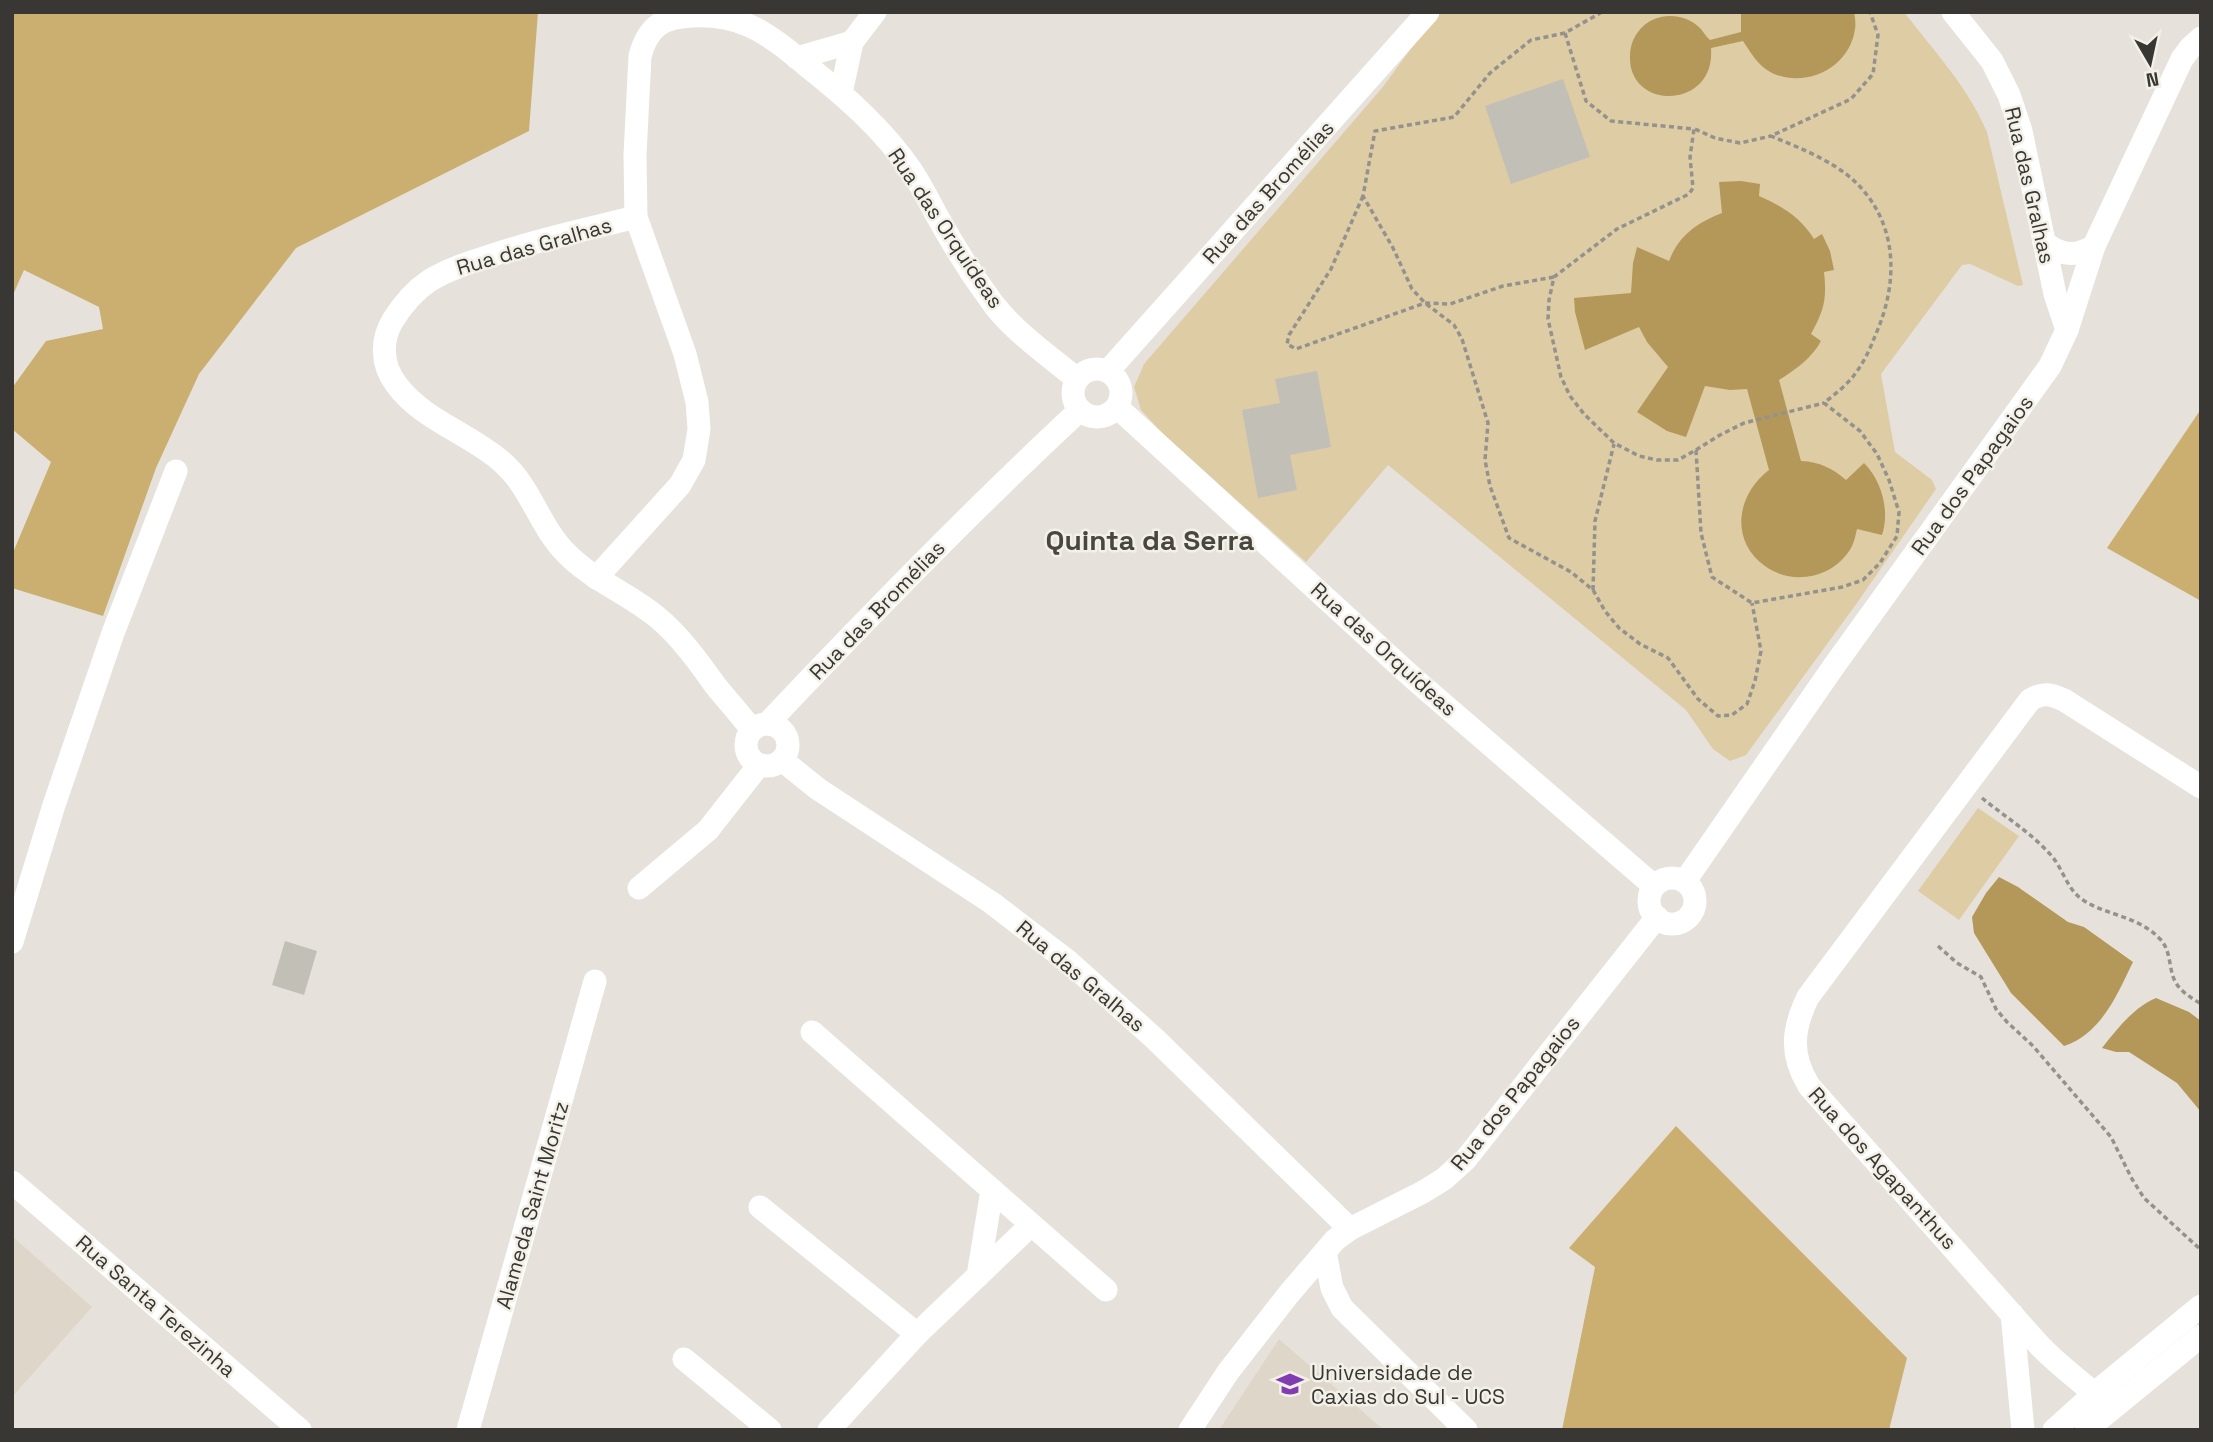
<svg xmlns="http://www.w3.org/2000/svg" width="2213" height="1442" viewBox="0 0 2213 1442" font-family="'Space Grotesk',sans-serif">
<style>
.built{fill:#ded7c9}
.green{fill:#decca4}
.forest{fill:#caaf70}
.water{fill:#b39859}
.building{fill:#c2bfb7}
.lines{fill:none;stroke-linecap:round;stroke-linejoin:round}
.path{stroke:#94928d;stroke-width:3.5;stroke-dasharray:5 3.5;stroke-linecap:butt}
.minor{stroke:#fff;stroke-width:23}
.labels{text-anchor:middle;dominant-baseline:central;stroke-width:5;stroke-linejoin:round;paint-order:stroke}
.street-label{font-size:21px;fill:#383734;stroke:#f3f0e8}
.poi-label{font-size:21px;fill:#383734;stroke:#f3f0e8;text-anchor:start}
.district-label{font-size:28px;font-weight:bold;fill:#494640;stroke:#f3f0e8}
</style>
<rect width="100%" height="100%" fill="#e6e2db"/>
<g class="built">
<path d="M12,1236L92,1307L12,1397Z"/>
<path d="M1279,1339L1384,1430H1219Z"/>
</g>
<g class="green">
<path d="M1438,12H1904C1934,51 1968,87 1987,132L2023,285L2018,286L1970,264L1962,265L1881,374L1895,452L1932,480L1936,489L1857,603L1746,755L1730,761L1713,749L1686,710L1388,465L1306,562L1164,435L1141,410L1134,387L1144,364L1382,88Z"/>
<path d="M1978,808L2019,836L1959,920L1918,891Z"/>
</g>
<g class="forest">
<path d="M12,12H538L529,131L296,248L199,374L156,468L103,616L12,588V555L51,462L12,429V388L46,341L103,329L99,307L24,270L12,297Z"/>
<path d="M2201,409V601L2107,548Z"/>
<path d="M1676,1126L1907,1358L1889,1430H1562L1595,1267L1569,1248Z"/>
</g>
<g class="water">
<path d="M1741,12H1854C1855,17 1856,24 1855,29C1850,67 1807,89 1772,73C1758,66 1751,53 1743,41L1711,48C1716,110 1629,111 1630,57C1630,48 1632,40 1638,32C1652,12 1683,11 1700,28C1703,31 1706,37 1710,40L1741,32Z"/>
<path d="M1741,181L1760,184L1759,196C1782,206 1800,217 1814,239L1822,234L1830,251L1834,270L1824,272C1827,300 1824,310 1811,334L1821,341C1812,358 1795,370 1779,380L1801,461C1820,462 1832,468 1846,480L1864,463C1882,481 1890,511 1882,535L1857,529C1855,538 1853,547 1847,554C1828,579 1791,585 1765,566C1729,540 1737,494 1769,470L1747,389L1730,390L1705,386L1686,437L1667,431L1637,412L1668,367L1647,342L1639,327L1585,350L1575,312L1574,298L1631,293L1633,263L1637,247L1669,261C1679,235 1697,223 1722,213L1719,182Z"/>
<path d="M1999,877L2018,887L2068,922L2084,927L2133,962C2117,995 2101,1034 2064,1046L2011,993L1974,933L1972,917L1986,893Z"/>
<path d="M2156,998L2189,1012L2201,1021V1112L2177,1083L2129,1052H2116L2102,1048C2117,1029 2134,1007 2156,998Z"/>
</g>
<g class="building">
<path d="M1563,79L1590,157L1511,184L1485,106Z"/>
<path d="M1317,371L1331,447L1290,455L1297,490L1258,498L1242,410L1280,403L1275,379Z"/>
<path d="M285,941L317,951L304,995L272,985Z"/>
</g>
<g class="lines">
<g class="path">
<path d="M1602,12L1565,33L1586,101L1611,121L1694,129L1690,157L1693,188L1689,194L1617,229L1554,277L1549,300L1548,319L1561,377L1570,396L1584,414L1614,443L1639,456L1657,460H1678L1696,450L1701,533L1712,577L1752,603L1842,587L1863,580L1880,563L1897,536L1899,512L1889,480L1877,454L1860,431L1824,403C1835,394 1847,385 1855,374C1864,362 1870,349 1875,336C1897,287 1899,232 1863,190C1840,163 1802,149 1771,136L1851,99L1873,74L1878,35L1870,12"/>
<path d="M1565,33L1531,40L1490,73L1454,117L1375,131L1363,196L1393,248L1412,289L1425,303L1454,325L1462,339L1488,423L1485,460L1490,486L1509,538L1571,572L1593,590L1605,611L1619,628L1640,644L1668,658L1698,699L1718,716L1732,715L1747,704L1755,681L1761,651L1752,603"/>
<path d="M1695,129L1715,138L1740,143L1771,136"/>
<path d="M1363,196L1331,269L1289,335L1287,344L1296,349L1425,303L1450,304L1503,286L1554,277"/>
<path d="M1696,450L1720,435L1744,423L1824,403"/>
<path d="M1593,590L1595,521L1614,444"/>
<path d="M1982,798C2004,816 2030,832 2049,853C2063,867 2066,889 2083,900C2107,916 2137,915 2160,939C2172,951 2168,970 2176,983C2182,993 2192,998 2201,1004"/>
<path d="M1938,946L1957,963L1981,977L1996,1009L2007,1022L2033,1046L2111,1137L2132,1179L2144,1198L2201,1250"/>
</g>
<g class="minor">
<path d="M1953,12L1992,61L2009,95L2021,131L2055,294L2067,330"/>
<path d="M797,58L852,42"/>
<path d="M841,93L852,42L875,12"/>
<path d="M636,217C588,229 540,239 493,255C471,262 448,269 429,281C414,291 403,304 393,320C381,340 381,364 396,384C422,420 469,433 502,462C531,487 539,526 566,553C592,580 628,593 657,617C679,635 698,661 715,685C727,700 740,714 752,730"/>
<path d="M2044,242C2060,256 2076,257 2094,246"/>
<circle cx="1097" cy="393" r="24"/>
<path d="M1108,371L1428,12"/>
<path d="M1117,407L1413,678L1654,886"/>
<path d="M596,578L680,485L694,460L699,429L697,402L685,354L636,217L635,155L640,56C648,26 663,17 693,16C713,15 732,18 750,26C770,35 789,51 806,65C845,96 883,129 911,170C922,186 930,204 940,221C956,250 974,278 994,305C1017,334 1049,356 1077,379"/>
<path d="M767,724C869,616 971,511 1080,410"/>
<circle cx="767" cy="745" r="21"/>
<path d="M782,760L818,789L992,903L1069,962L1154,1038L1350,1229"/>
<circle cx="1672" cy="901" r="23"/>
<path d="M1685,881L1834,666L2050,366L2067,330L2094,246L2182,59L2191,47L2201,38"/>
<path d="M639,888L708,830L759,765"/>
<path d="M12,942L54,805L113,633L176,471"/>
<path d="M812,1032L1106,1290"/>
<path d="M12,1182L300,1430"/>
<path d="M760,1207L917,1334"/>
<path d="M1325,1252L1332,1288L1342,1308L1466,1430"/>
<path d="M978,1276L992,1190"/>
<path d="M2012,1314L2023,1430"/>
<path d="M684,1359L770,1430"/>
<path d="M2111,1409C2088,1386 2062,1369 2040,1346L1809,1086C1790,1055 1792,1030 1808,997L2030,700C2043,692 2051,694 2064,700L2201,787"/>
<path d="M468,1430L595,981"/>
<path d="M829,1430L917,1334L1031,1225"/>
<path d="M1190,1430L1228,1372L1288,1295L1335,1240L1350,1229L1423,1192L1444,1179L1466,1159L1657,917"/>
<path d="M2054,1430L2095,1393L2201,1306"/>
<path d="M2086,1430L2201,1336"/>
</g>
</g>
<defs>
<g id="university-bare" transform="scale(2.1)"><path d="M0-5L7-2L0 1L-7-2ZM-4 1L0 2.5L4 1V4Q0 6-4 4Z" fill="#803cb0" stroke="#f3f0e8" stroke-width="2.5" paint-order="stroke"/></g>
</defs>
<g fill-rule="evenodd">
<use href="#university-bare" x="1290" y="1384"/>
</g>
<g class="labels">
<g class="street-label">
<text transform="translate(2030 185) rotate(77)">Rua das Gralhas</text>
<text transform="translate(1268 192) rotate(-48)">Rua das Bromélias</text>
<text transform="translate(946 228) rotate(56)">Rua das Orquídeas</text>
<text transform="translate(534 246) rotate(-16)">Rua das Gralhas</text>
<text transform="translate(1972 475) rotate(-54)">Rua dos Papagaios</text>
<text transform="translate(877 610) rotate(-46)">Rua das Bromélias</text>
<text transform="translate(1384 649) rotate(42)">Rua das Orquídeas</text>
<text transform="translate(1081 976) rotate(40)">Rua das Gralhas</text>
<text transform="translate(1515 1093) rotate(-51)">Rua dos Papagaios</text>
<text transform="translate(1883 1168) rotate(48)">Rua dos Agapanthus</text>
<text transform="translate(532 1205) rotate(-74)">Alameda Saint Moritz</text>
<text transform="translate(156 1306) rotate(41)">Rua Santa Terezinha</text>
</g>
<g class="poi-label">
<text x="1311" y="1372">Universidade de<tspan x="1311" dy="24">Caxias do Sul - UCS</tspan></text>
</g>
<g class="district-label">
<text x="1150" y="540">Quinta da Serra</text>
</g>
</g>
<rect width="2213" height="1442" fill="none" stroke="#383734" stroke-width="28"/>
<g transform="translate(2150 63) rotate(171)" stroke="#f3f0e8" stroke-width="5" paint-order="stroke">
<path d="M0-5L12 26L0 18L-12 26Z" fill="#383734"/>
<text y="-10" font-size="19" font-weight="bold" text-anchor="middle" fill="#383734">N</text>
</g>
</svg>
